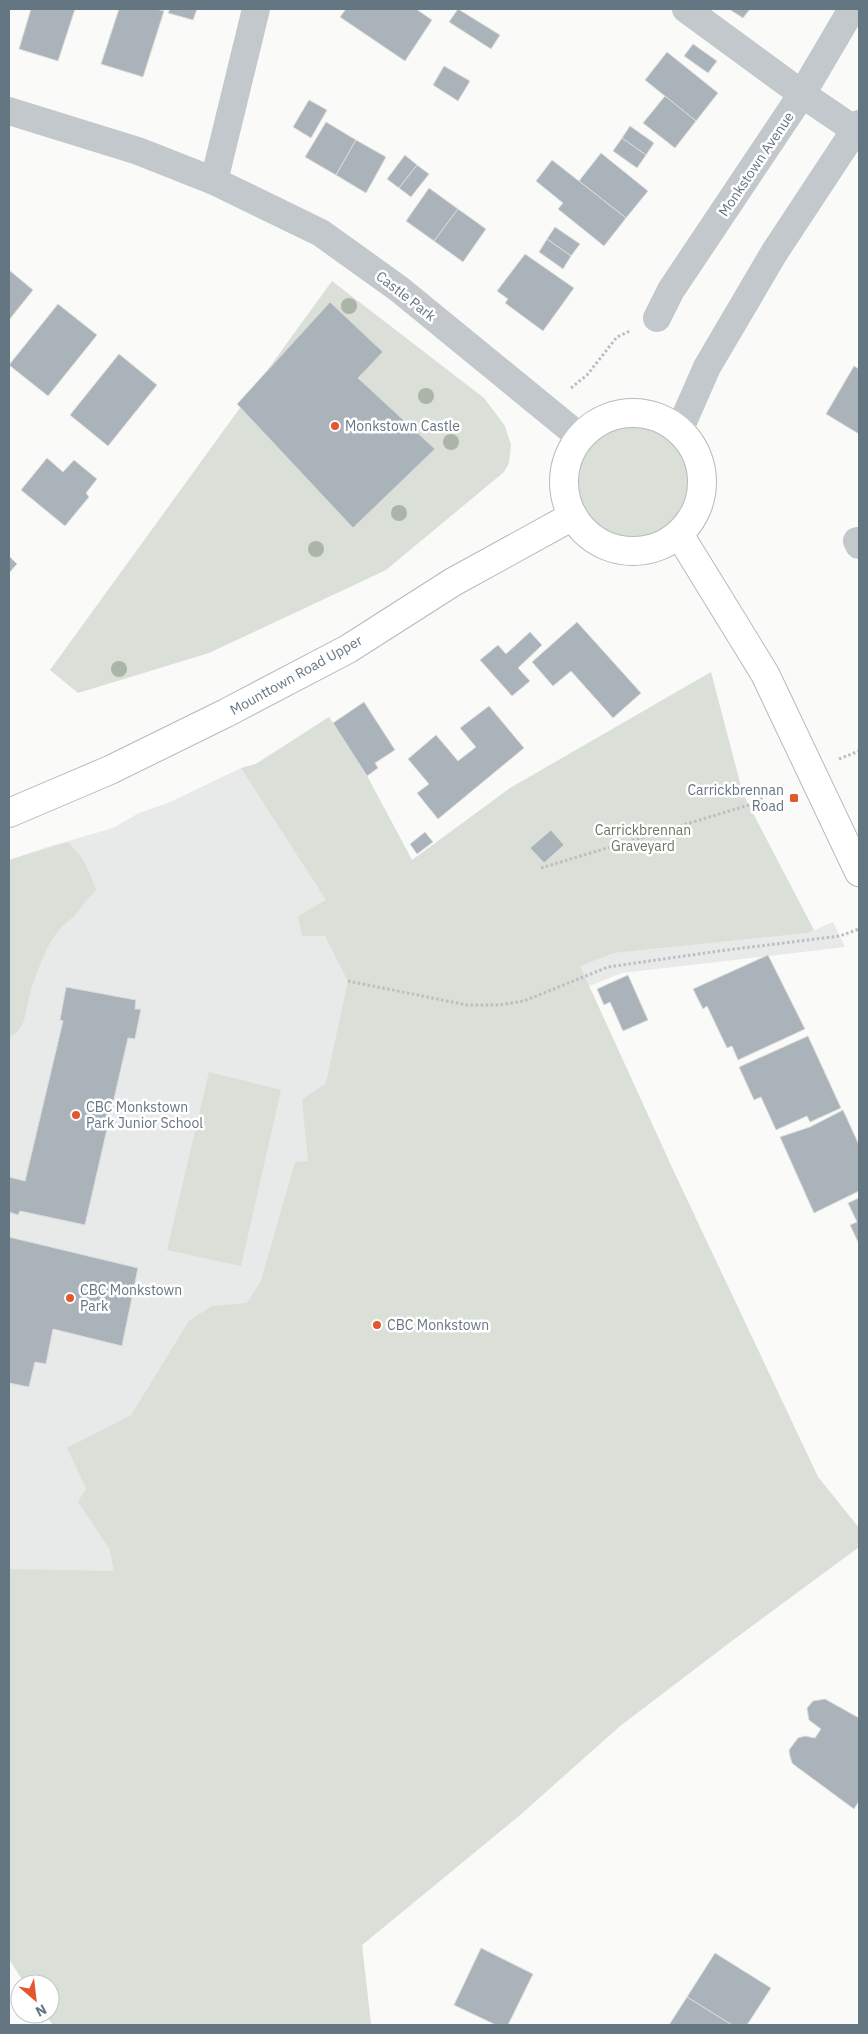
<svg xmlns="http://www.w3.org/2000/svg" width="868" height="2034" viewBox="0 0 868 2034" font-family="'IBM Plex Sans',sans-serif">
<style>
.built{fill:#e8e9e9}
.green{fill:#dadfd7}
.building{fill:#aab3b9;stroke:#dcdcda}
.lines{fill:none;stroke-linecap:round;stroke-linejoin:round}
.major-casing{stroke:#b5babe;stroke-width:30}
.path{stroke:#bbbfc2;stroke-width:3;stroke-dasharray:2.5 2.5;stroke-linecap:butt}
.minor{stroke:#c3c8cc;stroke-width:28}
.major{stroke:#fff;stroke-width:28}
.tree{fill:#aab4a7}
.poi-dot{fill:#e4572e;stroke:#fff;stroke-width:2}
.labels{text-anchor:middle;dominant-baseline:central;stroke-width:5;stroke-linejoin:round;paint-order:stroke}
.street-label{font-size:14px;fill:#657683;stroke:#fff}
.poi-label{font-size:14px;fill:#657683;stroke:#fff;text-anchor:start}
.park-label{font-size:14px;fill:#687a64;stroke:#fff}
</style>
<rect width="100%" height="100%" fill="#fafaf8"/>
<path class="built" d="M329,717L367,776L412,860L517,990L613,953L808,933L833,922L845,947L622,973L589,986L674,1172L818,1477L859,1528V1547L733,1640L620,1726L520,1815L362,1945L371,2025H53L45,2014H50V1984H25L9,1959V860L44,848L113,828L139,813L168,803L241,768L256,764Z"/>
<g class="green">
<path d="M332,281L484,398L505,426L511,445L509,463L504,472L386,570L209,653L78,693L50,670Z"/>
<circle cx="634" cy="481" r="57"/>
<path d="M711,672L743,794L814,930L808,933L614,953L580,966L674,1172L818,1477L859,1528V1547L733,1640L620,1726L520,1815L362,1945L371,2025H53L45,2014H50V1984H25L9,1959V1569L114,1571L110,1550L78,1502L86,1488L67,1448L131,1415L189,1321L212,1306L247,1303L261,1281L295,1162L308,1161L302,1100L326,1083L348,981L325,936H302L298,916L326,900L241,768L256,764L329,717L367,776L412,860L510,788Z"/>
<path d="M68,842C84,859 88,867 96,890C88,898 82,906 76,914C71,920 63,924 59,930C46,945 39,968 32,986C26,1002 28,1030 9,1037V860Z"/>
<path d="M209,1072L281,1090L241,1266L167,1250Z"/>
</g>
<g class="building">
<path d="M31,9H75L58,61L19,49Z"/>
<path d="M119,9H156L164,11L143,77L101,64Z"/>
<path d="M170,9H197L193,20L168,13Z"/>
<path d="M346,9H416L432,20L405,61L340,17Z"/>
<path d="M458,9L500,35L491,49L449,22Z"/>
<path d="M729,9H750L743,18Z"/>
<path d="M693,44L717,61L708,73L684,56Z"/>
<path d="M667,52L718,93L696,121L645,80Z"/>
<path d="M444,66L470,81L458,101L433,85Z"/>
<path d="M665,96L696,121L675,148L643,123Z"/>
<path d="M309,100L327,110L311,138L293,127Z"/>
<path d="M326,122L356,140L336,175L305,157Z"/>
<path d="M630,126L654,143L646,155L622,138Z"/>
<path d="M622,138L646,155L637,168L613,151Z"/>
<path d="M356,140L386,157L366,193L336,175Z"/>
<path d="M601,153L648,191L626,218L579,181Z"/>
<path d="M405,155L417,165L399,188L387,179Z"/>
<path d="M552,160L626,218L604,246L558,209L563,203L536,181Z"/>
<path d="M417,165L429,174L411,197L399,188Z"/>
<path d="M429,188L458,209L434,241L406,221Z"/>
<path d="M458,209L486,229L463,262L434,241Z"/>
<path d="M555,227L580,244L571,256L547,239Z"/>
<path d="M547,239L571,256L563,269L539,252Z"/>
<path d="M525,254L574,288L543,331L505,303L508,299L497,291Z"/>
<path d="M9,270L33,290L9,320Z"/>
<path d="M330,302L383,352L358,378L435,449L353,528L237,404Z"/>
<path d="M58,304L97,335L48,396L9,365Z"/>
<path d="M119,354L157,385L108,446L70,415Z"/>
<path d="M854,366L859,369V434L826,414Z"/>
<path d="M47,458L63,472L74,460L97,479L86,493L89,497L65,526L21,490Z"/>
<path d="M9,556L17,564L9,573Z"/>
<path d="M577,622L641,693L613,718L571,671L553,686L532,662Z"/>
<path d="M530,632L542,645L518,668L530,681L512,696L480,660L498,645L506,654Z"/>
<path d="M364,702L395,750L375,763L378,768L367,776L333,723Z"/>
<path d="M489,706L524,748L438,819L417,793L429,784L408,759L436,735L458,761L476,747L460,728Z"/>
<path d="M551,830L564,845L544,863L530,848Z"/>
<path d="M425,832L433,842L417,854L410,844Z"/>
<path d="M768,955L805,1029L738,1060L732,1046L727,1048L707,1006L703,1009L693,989Z"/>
<path d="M628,975L648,1020L623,1031L610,1002L604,1005L597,989Z"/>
<path d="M66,987L136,1000L135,1009H141L135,1039L128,1038L85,1225L20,1211L18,1215L9,1212V1177L25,1181L63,1021L60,1020Z"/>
<path d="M808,1036L841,1108L810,1122L807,1116L776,1130L761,1097L754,1100L739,1067Z"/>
<path d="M843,1110L859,1145V1191L814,1213L780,1137L810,1127Z"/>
<path d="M859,1198V1244L850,1225L857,1222L848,1203Z"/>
<path d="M9,1237L138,1268L122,1346L53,1329L46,1364L35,1362L29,1387L9,1383Z"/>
<path d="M825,1699L859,1718V1801L854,1809L797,1767L792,1763L790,1756L789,1750L798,1738L805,1736L815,1738L821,1729L809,1720L807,1708L813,1701Z"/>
<path d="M481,1948L533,1974L508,2025H496L454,2005Z"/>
<path d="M715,1953L771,1988L747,2025H732L687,1997Z"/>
<path d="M687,1997L732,2025H669Z"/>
</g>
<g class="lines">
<g class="major-casing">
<g id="major">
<circle cx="633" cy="482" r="69"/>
<path d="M679,534L765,674L859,872"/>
<path d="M9,813L110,770L226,713L348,649L453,582L573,516"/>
</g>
</g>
<g class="path">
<path d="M571,388L587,375L617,337L630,331"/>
<path d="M839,759L859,751"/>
<path d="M541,868L749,805L784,786"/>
<path d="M348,981L467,1005H499L524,1001L608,967L719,951L840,936L859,929"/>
</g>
<g class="minor">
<path d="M686,9L802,94L855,130"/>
<path d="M9,111L138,151L214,181L321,233L399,289L580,437"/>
<path d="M214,181L256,9"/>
<path d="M657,318L671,290L802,94L852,9"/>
<path d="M679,431L707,367L774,253L859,124"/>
<path d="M857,541L859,545"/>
</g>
<use href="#major" class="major"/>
</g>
<g class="tree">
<circle cx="349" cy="306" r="8"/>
<circle cx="426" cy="396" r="8"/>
<circle cx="451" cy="442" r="8"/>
<circle cx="399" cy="513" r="8"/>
<circle cx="316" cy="549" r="8"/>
<circle cx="119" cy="669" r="8"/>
</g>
<g class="poi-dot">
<circle cx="335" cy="426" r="5"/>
<rect x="789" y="793" width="10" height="10" rx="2.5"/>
<circle cx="76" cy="1115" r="5"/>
<circle cx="70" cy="1298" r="5"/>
<circle cx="377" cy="1325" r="5"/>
</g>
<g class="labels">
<g class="street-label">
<text transform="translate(756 164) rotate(-56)">Monkstown Avenue</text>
<text transform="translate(406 296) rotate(38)">Castle Park</text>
<text transform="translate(296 675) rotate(-29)">Mounttown Road Upper</text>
</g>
<g class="poi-label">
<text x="345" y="426">Monkstown Castle</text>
<text x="784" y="790" text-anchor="end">Carrickbrennan<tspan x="784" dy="16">Road</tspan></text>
<text x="86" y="1107">CBC Monkstown<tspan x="86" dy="16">Park Junior School</tspan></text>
<text x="80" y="1290">CBC Monkstown<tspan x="80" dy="16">Park</tspan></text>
<text x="387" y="1325">CBC Monkstown</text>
</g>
<g class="park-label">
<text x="643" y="830">Carrickbrennan<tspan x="643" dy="16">Graveyard</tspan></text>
</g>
</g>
<rect width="868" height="2034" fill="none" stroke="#657683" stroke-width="20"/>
<g transform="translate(35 1999) rotate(152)"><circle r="24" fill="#ffffff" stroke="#c1c8cd"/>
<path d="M0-4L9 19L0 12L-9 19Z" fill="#e4572e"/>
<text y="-8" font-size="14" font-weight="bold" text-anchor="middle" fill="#657683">N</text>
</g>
</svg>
